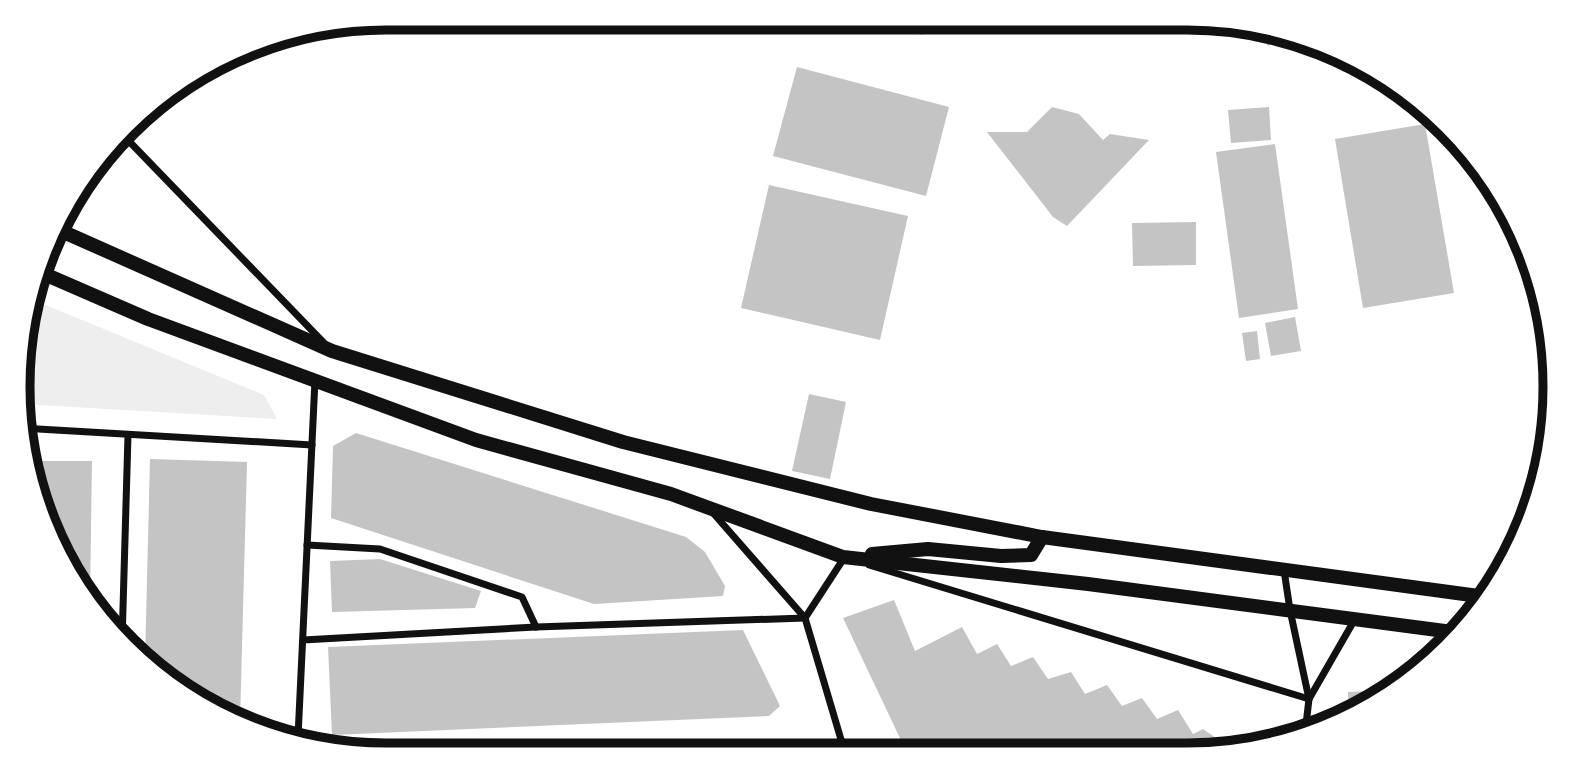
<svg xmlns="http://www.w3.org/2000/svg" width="1573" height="773" viewBox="0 0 1573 773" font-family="'Space Grotesk',sans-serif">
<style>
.green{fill:#eee}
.building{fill:#c4c4c4}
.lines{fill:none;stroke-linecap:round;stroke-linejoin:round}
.minor{stroke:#111;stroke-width:7}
.secondary{stroke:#111;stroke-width:14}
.rim{fill:none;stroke:#111;stroke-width:9}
</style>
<rect width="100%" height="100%" fill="#fff"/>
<path class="green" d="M31,299L264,395L277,419L22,404L25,314Z"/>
<g class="building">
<path d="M838,18H926L923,35Z"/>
<path d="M1260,32L1278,36L1284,38L1268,46Z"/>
<path d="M797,67L949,107L926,196L773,156Z"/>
<path d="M1052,107L1079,114L1103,140L1110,134L1149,140L1067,226L1053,217L987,132H1027Z"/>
<path d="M1269,107L1271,140L1231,143L1228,110Z"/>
<path d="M1425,124L1454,293L1363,308L1335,139Z"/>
<path d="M1275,144L1298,309L1239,318L1216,152Z"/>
<path d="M769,185L908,216L880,340L741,308Z"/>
<path d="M1196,222V265L1133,266L1132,223Z"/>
<path d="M1295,317L1301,351L1271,356L1265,323Z"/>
<path d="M1257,331L1260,359L1246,361L1242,333Z"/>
<path d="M809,394L846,402L830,479L792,471Z"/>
<path d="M356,433L686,537L705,552L725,586L723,596L594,604L331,518L333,446Z"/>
<path d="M150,459L247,462L240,722L224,718L145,661Z"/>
<path d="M29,461H92L90,598L55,549Z"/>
<path d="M380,559L481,591L475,608L332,612L330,561Z"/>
<path d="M894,600L915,651L962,627L977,654L997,644L1011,666L1033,657L1048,679L1071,672L1085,694L1107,685L1122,706L1142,698L1157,719L1178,710L1193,734L1203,729L1216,738L1218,751L907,753L843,618Z"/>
<path d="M743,630L780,706L769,716L332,735L328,647Z"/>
<path d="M1395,690L1392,693L1349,716L1348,692Z"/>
</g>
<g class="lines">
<g class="minor">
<path d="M123,135L324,343"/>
<path d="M21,428L312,445"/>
<path d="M714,514L805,618L845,753"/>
<path d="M307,545L380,549L522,597L536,627"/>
<path d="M869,565L1309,699"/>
<path d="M1284,570L1290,610L1309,699L1305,733"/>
<path d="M805,618L844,558"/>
<path d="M303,640L536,627L805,618"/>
<path d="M122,643L128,435"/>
<path d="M1309,699L1355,619"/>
<path d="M298,737L315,380"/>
<path d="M730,754L842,748"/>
</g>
<g class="secondary">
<path d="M59,230L332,351L623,442L871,504L1042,537L1486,597"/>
<path d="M42,273L148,319L476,440L671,494L843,557L1088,584L1460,633"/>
<path d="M872,554L928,549L1001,556L1031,555L1042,537"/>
</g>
</g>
<path d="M0 0H1573V773H0ZM386 30H1187A356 356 0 0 1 1543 386V387A356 356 0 0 1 1187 743H386A356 356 0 0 1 30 387V386A356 356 0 0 1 386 30Z" fill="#fff" fill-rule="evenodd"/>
<path class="rim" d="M386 30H1187A356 356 0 0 1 1543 386V387A356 356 0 0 1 1187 743H386A356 356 0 0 1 30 387V386A356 356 0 0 1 386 30Z"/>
</svg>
